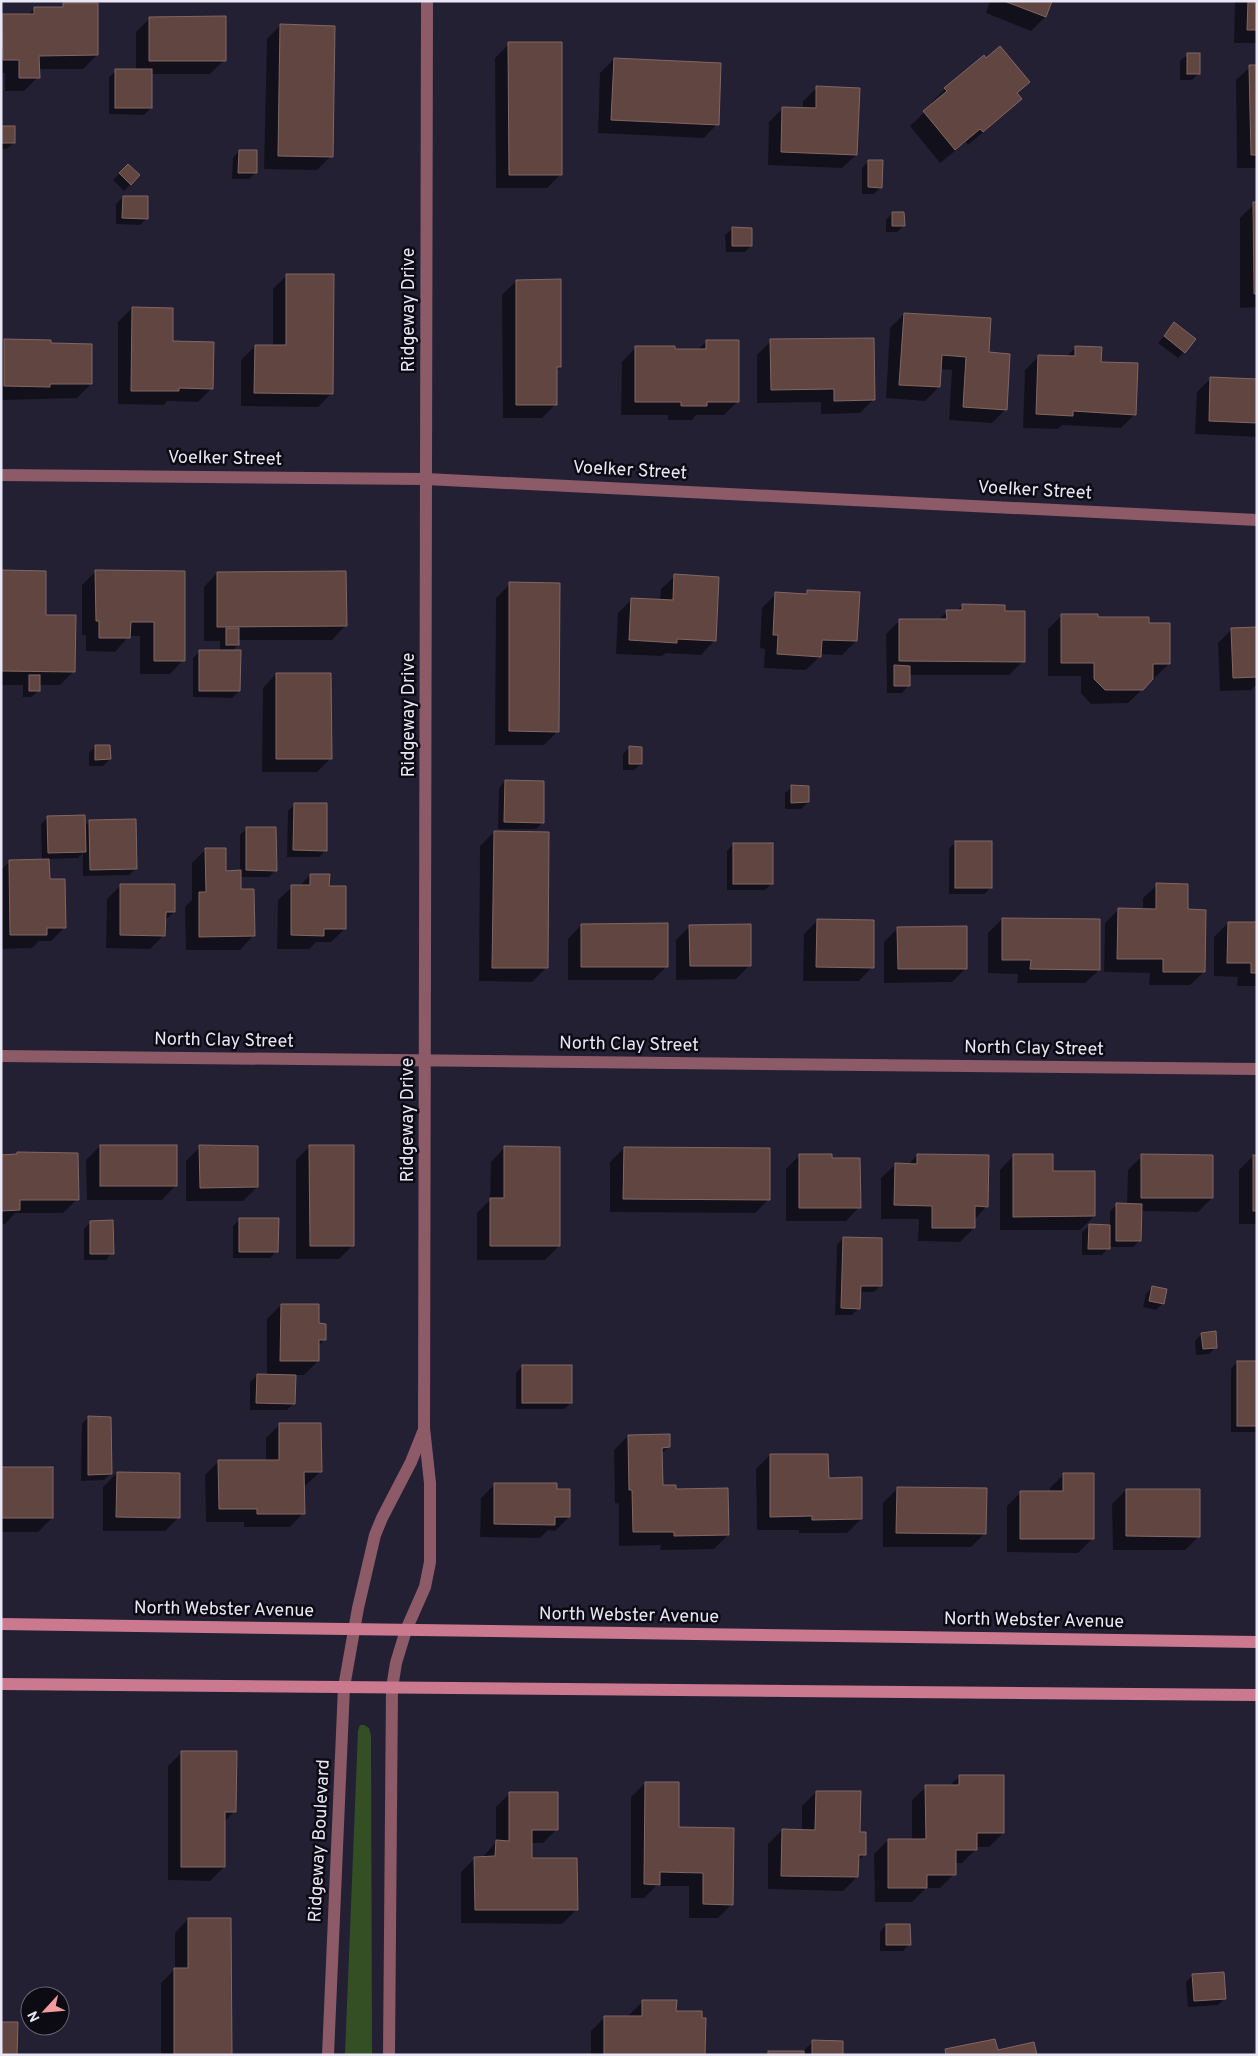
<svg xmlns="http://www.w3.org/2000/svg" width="1258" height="2056" viewBox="0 0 1258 2056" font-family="Overpass,sans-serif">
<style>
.green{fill:#354f24}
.shadow{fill:#0007}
.building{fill:#604541;stroke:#836662}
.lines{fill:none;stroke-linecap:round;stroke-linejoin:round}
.street{stroke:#8d5a68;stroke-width:12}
.secondary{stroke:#ca798f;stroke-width:12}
.labels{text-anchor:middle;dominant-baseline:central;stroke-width:5;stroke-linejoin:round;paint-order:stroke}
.street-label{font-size:18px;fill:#e9e7f5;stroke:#0c0b14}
</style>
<rect width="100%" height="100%" fill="#232034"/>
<path class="green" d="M360,1725H364L369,1728L371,1736L372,2055H345L358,1731Z"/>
<g class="shadow">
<path d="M990,1H1051L1045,17L1031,31L986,13Z"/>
<path d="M1235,1H1257V43H1234Z"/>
<path d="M63,5L97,55L83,69H38V77L24,91H5V73H1V17L27,16L35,8H60Z"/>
<path d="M150,18L224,60L210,74H151V108L144,115L109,114V77L116,71H136V32Z"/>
<path d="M281,25L331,156L317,170L264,169L267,39Z"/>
<path d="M509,44L561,174L547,188H496L495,58Z"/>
<path d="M1187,55L1199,73L1192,80H1180V61Z"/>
<path d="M614,59L717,124L704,138L598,133L600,73Z"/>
<path d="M1257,66V168H1237L1236,80L1250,67Z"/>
<path d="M1028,82L1016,95L1020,99L1006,113L968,145L966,142L940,163L910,126L933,104L931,103L945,89Z"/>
<path d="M817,88L856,155L842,168L768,165L769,122L783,108L803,109V101Z"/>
<path d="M1,127L14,142L7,149H1Z"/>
<path d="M239,151L256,172L249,179H232L233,158Z"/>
<path d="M869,161L881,187L874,194H862V168Z"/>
<path d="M128,165L138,176L124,191L113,180Z"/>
<path d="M123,197L147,218L140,225L116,224V204Z"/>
<path d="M1254,204H1257V307L1240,308V218Z"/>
<path d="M892,213L904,225L897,232H886V220Z"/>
<path d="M732,229L751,246L745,252H726L725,235Z"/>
<path d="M287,275L332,393L318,407L241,406V360L255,346H273V289Z"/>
<path d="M516,281L560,367L556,371V404L542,418H503L502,295Z"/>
<path d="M132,308L171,343L212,388L198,402L167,401L164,405L118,404V322Z"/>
<path d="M904,314L988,354L1006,409L992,423L949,420L952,370L940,369L939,387L925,401L886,398L890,328Z"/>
<path d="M1175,324L1184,352L1178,358L1158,343Z"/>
<path d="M4,340L50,345L91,384L77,398L1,400V343Z"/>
<path d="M771,341L874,399L860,413L821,414V402L757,403V355Z"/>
<path d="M706,342L738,401L724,415H696L692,420H668V415H621L622,362L635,348L697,350Z"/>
<path d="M1076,347L1100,363L1135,414L1121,428L1062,425L1058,429L1023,428L1025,370L1039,356L1066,357Z"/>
<path d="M1211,378L1257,380V437L1195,434L1197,392Z"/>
<path d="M96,571L183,572V660L170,674H140V636H129L115,652L86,651V635H82V585Z"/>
<path d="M1,572L45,616L74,671L60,685H39V690L32,697H23V685H1Z"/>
<path d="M217,573L345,626L332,640H238V645L231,652L239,691L232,698L193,697V658L200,651L220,652V641H204V587Z"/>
<path d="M675,576L714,641L701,655L666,653L662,656L616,654L618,613L632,599L660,601L661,589Z"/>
<path d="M510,584L558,731L544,745H495L496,598Z"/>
<path d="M808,591L856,641L842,655L820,654V656L806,670L764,668L765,649L760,648L762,608L776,594L804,595Z"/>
<path d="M962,605L1003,612L1023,661L1009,675H909L908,686L902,693H887L886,634L900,620H938L947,612H956Z"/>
<path d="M1062,615L1148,624L1169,664L1128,703L1091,704L1081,693V676H1048V629Z"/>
<path d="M1257,628V684L1251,690L1220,691L1218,643L1232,629Z"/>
<path d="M276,674L330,759L317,772H262L263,688Z"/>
<path d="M95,746L110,759L103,766H89V753Z"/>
<path d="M629,748L641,764L634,770H623V754Z"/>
<path d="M505,781L542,823L536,829H498L499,788Z"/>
<path d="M792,787L808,802L801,809H785V793Z"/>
<path d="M295,804L326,850L319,857H287L288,811Z"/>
<path d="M48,817L84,826L90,821L135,869L129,875L83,876V853L78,858L48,859V880L65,927L51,941H39L32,948L1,949V870L10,861H42L41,824Z"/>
<path d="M247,828L275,870L269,877H240V890L253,936L240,950H186L185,907L192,900V863L206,849L224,872H240V835Z"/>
<path d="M494,832L546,968L532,982L479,981L480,846Z"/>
<path d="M955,842L991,887L984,894H949V849Z"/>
<path d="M733,844L772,883L765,890H727V851Z"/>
<path d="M310,875L328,887L345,929L331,942H316L309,949H277L278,900L292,887H299Z"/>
<path d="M121,885L174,912L164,921V935L150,949L106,948L107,899Z"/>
<path d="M1157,885L1187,911L1204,972L1190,985H1149L1150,973L1104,972L1105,923L1119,909L1143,910V898Z"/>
<path d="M1002,919L1099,970L1085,983H1017L1018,974L988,973V933Z"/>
<path d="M818,920L872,967L859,981H803L804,934Z"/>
<path d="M1228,923L1257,924V986H1237L1238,977L1214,976V937Z"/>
<path d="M581,925L667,966L653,980H568V939Z"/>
<path d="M690,926L750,965L736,979L676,980V940Z"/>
<path d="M898,928L966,968L952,982L884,983V942Z"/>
<path d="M100,1146L175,1186L162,1200H87L86,1160Z"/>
<path d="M310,1146L353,1245L339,1259H296V1160Z"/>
<path d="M200,1147L257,1187L243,1201H186V1161Z"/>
<path d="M504,1148L559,1246L545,1260H477V1213L490,1200L491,1162Z"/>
<path d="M624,1148L769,1199L755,1213L610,1212V1162Z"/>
<path d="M17,1153L77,1199L63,1213H15L5,1224H1V1156H15Z"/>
<path d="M800,1155L831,1159L859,1207L846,1221H786V1169Z"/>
<path d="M917,1155L987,1206L974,1220V1228L960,1242L918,1241L919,1219H881V1178L895,1165H908Z"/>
<path d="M1013,1156L1052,1172L1094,1216L1080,1230H1000V1170Z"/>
<path d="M1142,1156L1212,1198L1198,1212L1140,1211V1240L1133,1247H1109L1102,1255H1082V1232L1089,1226H1110V1211L1117,1205H1127L1128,1170Z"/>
<path d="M1253,1156H1257V1224H1239V1170Z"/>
<path d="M240,1219L277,1251L270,1258H233V1226Z"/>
<path d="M91,1222L112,1253L106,1260H84V1229Z"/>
<path d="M843,1238L880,1286L874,1292H860L859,1308L852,1315H835L837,1245Z"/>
<path d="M1153,1287L1163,1303L1156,1310L1143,1307L1146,1294Z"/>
<path d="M281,1305L318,1325L325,1339L318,1346V1361L304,1375H295L294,1403L287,1410H250V1382L257,1376H267V1319Z"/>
<path d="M1201,1334L1216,1347L1209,1354L1196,1355L1195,1341Z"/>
<path d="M1237,1362H1257V1432H1231V1369Z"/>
<path d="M522,1366L571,1403L564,1409H516V1373Z"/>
<path d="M88,1418L110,1474L104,1480L81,1481L82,1424Z"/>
<path d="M280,1424L320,1472L306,1485L303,1486V1513L290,1527H244V1522H206L205,1475L219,1461H266V1438Z"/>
<path d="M628,1436L669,1447L661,1454L662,1487L675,1490L728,1535L714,1549L660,1550L661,1545L619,1546V1504L615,1503L614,1450Z"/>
<path d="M770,1455L828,1479L861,1519L847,1533H799V1530H757L756,1469Z"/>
<path d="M1,1468L52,1518L38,1532H1Z"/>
<path d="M117,1473L179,1517L165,1531H103V1487Z"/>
<path d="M1064,1474L1092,1539L1078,1553L1007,1552V1506L1021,1492H1050V1488Z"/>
<path d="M495,1484L555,1490L569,1517L555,1531L548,1530L540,1538L480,1537L481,1498Z"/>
<path d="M897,1489L985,1533L971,1547H883V1503Z"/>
<path d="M1126,1490L1199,1536L1185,1550H1113L1112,1504Z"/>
<path d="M182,1752L235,1811L224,1822V1867L210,1881L168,1880V1766Z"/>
<path d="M960,1776L1003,1833L989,1847H976V1849L962,1863H954V1874L940,1888H926L912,1902H875L874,1854L888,1840H912V1800L926,1787L949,1786Z"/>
<path d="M645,1783L732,1904L718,1918H689V1886H656L644,1898H631V1797Z"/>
<path d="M816,1792L859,1833L864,1855L857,1862V1877L843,1891L768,1889V1844L782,1830L802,1831V1806Z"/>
<path d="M510,1793L557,1829L543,1843H531V1859L576,1910L562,1924L461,1923V1872L475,1858H482L496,1842V1807Z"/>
<path d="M188,1919L230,2055H161V1983L175,1969V1933Z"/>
<path d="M886,1925L909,1944L903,1951H880V1932Z"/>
<path d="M1192,1976L1225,1998L1218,2005L1188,2007L1186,1982Z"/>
<path d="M643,2001L704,2055H591V2031L605,2017H629V2015Z"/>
<path d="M813,2042L842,2055H766L769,2052H802Z"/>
</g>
<g class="building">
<path d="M1004,1H1052L1046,17Z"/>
<path d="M1248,1H1257V30H1247Z"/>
<path d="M63,3H98V55L39,56L40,78H19V60H3L2,14H34V7H63Z"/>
<path d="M226,16V61H149V17Z"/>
<path d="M280,24L335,26L333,157L278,156Z"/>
<path d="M508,42H562V175H509Z"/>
<path d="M1000,46L1030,82L1017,93L1022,99L983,132L980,129L955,150L923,111L947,91L944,88L984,55L986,58Z"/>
<rect x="1187" y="53" width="13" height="21"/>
<path d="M614,58L721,63L719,125L611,120Z"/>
<path d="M1249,65H1257V155H1251Z"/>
<rect x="115" y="69" width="37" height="39"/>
<path d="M816,86L860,88L857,155L781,152L782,107L816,108Z"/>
<rect x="1" y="126" width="14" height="17"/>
<path d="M239,150H257V173H238Z"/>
<path d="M868,160H883L882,188L868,187Z"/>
<path d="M128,164L140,175L131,185L119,173Z"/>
<path d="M123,196H148V219L122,218Z"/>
<path d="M1253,202H1257V294H1254Z"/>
<path d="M892,212H904L905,226H892Z"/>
<path d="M732,227L752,228V246H732Z"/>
<path d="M286,274H334L333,394L254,393L255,345H286Z"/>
<path d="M561,279V367H557V405H516V280Z"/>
<path d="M132,307L173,308V341L214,342L213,389L179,388V391H131Z"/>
<path d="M904,313L991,318L989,352L1010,354L1007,410L963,407L966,357L942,355L940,387L899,385Z"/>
<path d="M1174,322L1196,339L1185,353L1164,336Z"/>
<path d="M874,338L875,400L834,401V389L771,390L770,339Z"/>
<path d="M4,339L51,340V343L92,344V384H50V387L4,386Z"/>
<path d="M706,340H739V402H707V406H681V402H635V346H675V349H706Z"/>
<path d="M1075,346L1102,347L1101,362L1138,363L1136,415L1073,411V416L1036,414L1038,355L1075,356Z"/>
<path d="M1210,377L1257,379V423L1209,421Z"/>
<path d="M1,570L46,571V615H76L75,672L1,671Z"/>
<path d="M95,570L185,571V661H154V622H131L130,638H99V621H96Z"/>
<path d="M346,571L347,626L217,627V572Z"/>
<path d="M674,574L719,577L716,641L677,639V643L629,640L631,598L673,600Z"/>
<path d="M509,582L560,583L559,732L509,731Z"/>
<path d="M807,590L860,592L857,641L822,640L821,657L777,654L778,635H773L775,592L807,594Z"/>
<path d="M962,604L1005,605V611H1025V662L899,661V619H947L946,610H962Z"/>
<path d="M1061,614H1098V617H1149V623H1170V664H1153V679L1143,690H1105L1094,679V663H1061Z"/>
<path d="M1257,627V677L1233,678L1231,628Z"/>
<rect x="226" y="628" width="13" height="17"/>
<path d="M199,650H241L240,691H199Z"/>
<path d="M894,665L910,666V686H894Z"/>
<path d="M276,673H331L332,759H276Z"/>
<rect x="29" y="675" width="11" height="16"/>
<path d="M95,745H110L111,759L95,760Z"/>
<path d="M629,746L642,747V764H629Z"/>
<path d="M505,780L544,781V823L504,822Z"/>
<path d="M791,785L809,786V802L791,803Z"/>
<path d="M294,803H327V851L293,850Z"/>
<path d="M85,815L86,852L48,853L47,816Z"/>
<path d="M136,819L137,869L90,870L89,820Z"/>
<path d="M246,827H276L277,871L246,870Z"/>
<path d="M494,831L549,832L548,968H492Z"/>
<rect x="955" y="841" width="37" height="47"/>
<rect x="733" y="843" width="40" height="41"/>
<path d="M205,848H226V871L241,870V889H254L255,936L199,937V892H206Z"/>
<path d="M49,859L50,879H65L66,928H47V935H10L9,860Z"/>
<path d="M310,874H330L329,886H346V929H324V936L291,935V885H310Z"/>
<path d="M1156,883L1188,884V909L1206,910L1205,972H1163V959H1117L1118,908L1156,909Z"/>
<path d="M120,884H175V912H166L165,936L120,935Z"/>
<path d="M1002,918L1100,919V970L1030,969L1031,960H1002Z"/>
<path d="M817,919L874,920V968L816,967Z"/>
<path d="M1228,922H1257V973H1251V963H1227Z"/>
<path d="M668,923V967H581V924Z"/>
<path d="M751,924V966H690L689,925Z"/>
<path d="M967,926V969H898L897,927Z"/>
<rect x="100" y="1145" width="77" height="41"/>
<path d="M199,1145L258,1146V1187L200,1188Z"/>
<path d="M309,1145H354V1246H310Z"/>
<path d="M504,1146L560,1147V1246H490V1198H504Z"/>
<path d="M624,1147L770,1148V1200L623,1199Z"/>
<path d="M17,1152L78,1153L79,1200H20V1210L1,1211V1155L17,1154Z"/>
<path d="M799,1154H832V1158H860L861,1208H799Z"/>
<path d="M917,1154L989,1155L988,1207L975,1206V1228H932V1206L894,1205L895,1163L917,1164Z"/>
<path d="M1013,1154H1053V1171H1095V1216L1013,1217Z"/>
<path d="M1141,1154L1213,1155V1198H1141Z"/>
<rect x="1253" y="1155" width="4" height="56"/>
<path d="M1116,1203L1142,1204L1141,1241H1116Z"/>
<path d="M239,1218H279L278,1252H239Z"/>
<path d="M113,1220L114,1254H90V1221Z"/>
<path d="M1089,1224L1110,1225V1249H1088Z"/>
<path d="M843,1237L882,1238V1286H861L860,1309L841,1308Z"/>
<path d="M1152,1286L1167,1289L1164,1304L1149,1301Z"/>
<path d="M281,1304H319V1323L326,1324V1340H319V1361H280Z"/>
<path d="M1216,1331L1217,1348L1203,1349L1201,1333Z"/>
<rect x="1237" y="1361" width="20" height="65"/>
<rect x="522" y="1365" width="50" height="38"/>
<path d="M257,1374L296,1375L295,1404L256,1403Z"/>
<path d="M88,1416L111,1417L112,1474L88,1475Z"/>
<path d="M279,1423H321L322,1472H304L305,1514H257V1509H219L218,1460H279Z"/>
<path d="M670,1434V1447L662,1448L663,1485H676V1489L728,1488L729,1535L674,1536V1532H633L632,1490H629L628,1435Z"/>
<path d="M770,1454H828L829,1478L862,1477V1519L812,1520V1516L770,1517Z"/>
<rect x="1" y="1467" width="52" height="51"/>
<path d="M117,1472L180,1473V1518L116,1517Z"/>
<path d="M1063,1473H1094V1539H1020V1491H1063Z"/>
<path d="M494,1483H557V1489H570V1517H555V1525L494,1524Z"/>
<path d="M897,1487L987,1488L986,1534L896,1533Z"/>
<path d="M1126,1489H1200V1537L1126,1536Z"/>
<path d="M181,1751H237L236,1812H225V1867H181Z"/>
<path d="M959,1775H1004V1833H977V1850H956V1875H927V1888H888V1839H926L925,1785H959Z"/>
<path d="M645,1782H679V1827L734,1828L733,1905L703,1904V1873L660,1872V1885L644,1884Z"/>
<path d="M816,1791H861L860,1832H866V1855H859L858,1877L781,1876L782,1829L815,1830Z"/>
<path d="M509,1792H558V1830H532V1858H577L578,1910H475L474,1857L495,1856L496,1840L509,1841Z"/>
<path d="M188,1918H231L232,2055H174V1968H188Z"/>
<path d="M886,1924H910L911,1945H886Z"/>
<path d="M1224,1972L1226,1999L1194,2001L1192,1974Z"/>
<path d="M642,2000H677L676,2011H702V2018H706L705,2055H604V2016H642Z"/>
<path d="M1,2022H18L17,2055H1Z"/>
<path d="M995,2039L998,2050L1034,2042L1037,2055H946L945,2049Z"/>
<path d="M812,2040L843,2041V2055H812Z"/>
<rect x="768" y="2051" width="36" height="4"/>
</g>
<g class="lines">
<g class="street">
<path d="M1,475L426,479L1257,520"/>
<path d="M1,1056L1257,1069"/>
<path d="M328,2055L344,1687L358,1608L375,1535L382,1518L411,1462L423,1432"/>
<path d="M389,2055L392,1688L396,1663L406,1630L425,1587L430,1562V1483L424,1428L427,1"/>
</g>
<g class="secondary">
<path d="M1,1624L1257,1642"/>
<path d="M1,1684L1257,1695"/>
</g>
</g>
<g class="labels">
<g class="street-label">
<text transform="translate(409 310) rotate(-90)">Ridgeway Drive</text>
<text transform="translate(225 459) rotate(1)">Voelker Street</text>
<text transform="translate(630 471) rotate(3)">Voelker Street</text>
<text transform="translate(1035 491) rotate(3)">Voelker Street</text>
<text transform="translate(409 715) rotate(-90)">Ridgeway Drive</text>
<text transform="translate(224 1041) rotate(1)">North Clay Street</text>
<text transform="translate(629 1045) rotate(1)">North Clay Street</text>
<text transform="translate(1034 1049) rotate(1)">North Clay Street</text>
<text transform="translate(408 1120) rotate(-90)">Ridgeway Drive</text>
<text transform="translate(224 1610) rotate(1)">North Webster Avenue</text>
<text transform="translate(629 1616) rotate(1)">North Webster Avenue</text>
<text transform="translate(1034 1621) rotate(1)">North Webster Avenue</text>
<text transform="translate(320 1841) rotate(-87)">Ridgeway Boulevard</text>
</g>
</g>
<rect width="1258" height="2056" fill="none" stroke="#e9e7f5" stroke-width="5"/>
<g transform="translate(45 2011) rotate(244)"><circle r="24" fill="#0c0b14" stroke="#64636e"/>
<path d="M0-4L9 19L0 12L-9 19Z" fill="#f59b9d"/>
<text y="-8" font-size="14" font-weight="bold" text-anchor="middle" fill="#e9e7f5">N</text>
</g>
</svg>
